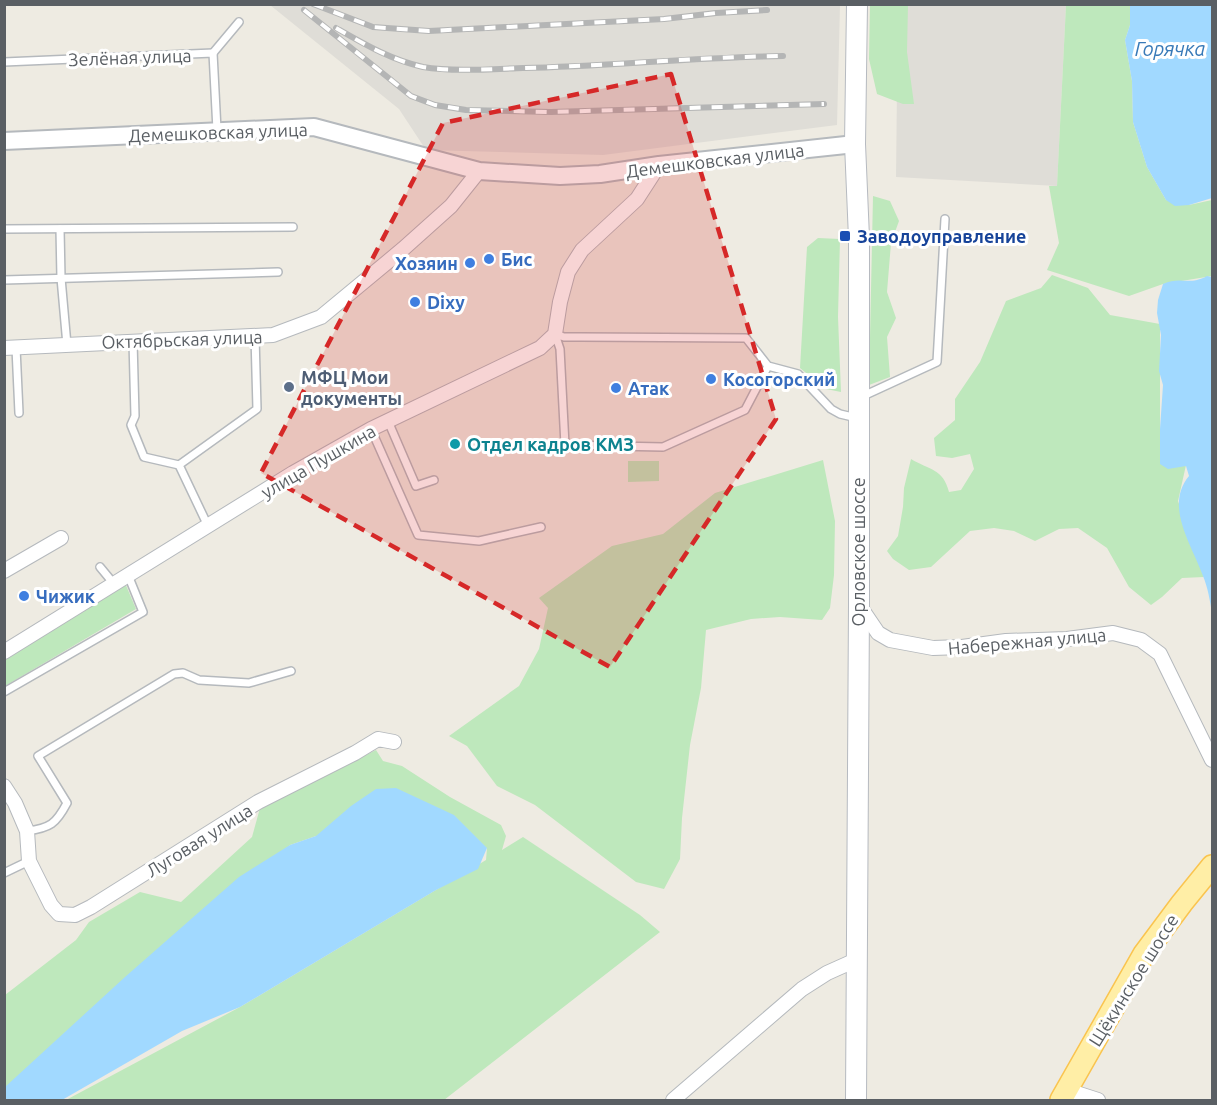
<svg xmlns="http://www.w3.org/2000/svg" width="1217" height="1105" viewBox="0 0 1217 1105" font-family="Ubuntu,sans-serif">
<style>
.industrial{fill:#dfddd7}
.green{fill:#bee8bc}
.water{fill:#a1d9ff}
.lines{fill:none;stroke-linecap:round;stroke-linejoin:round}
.service-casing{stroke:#b5b9bd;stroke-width:10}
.minor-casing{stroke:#b5b9bd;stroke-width:16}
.tertiary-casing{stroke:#b5b9bd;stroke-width:20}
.secondary-casing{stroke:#b6bac0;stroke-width:22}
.primary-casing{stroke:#fac44f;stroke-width:24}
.service{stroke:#fff;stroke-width:7}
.minor{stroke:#fff;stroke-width:14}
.tertiary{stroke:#fff;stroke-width:16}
.secondary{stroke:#fff;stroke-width:20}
.primary{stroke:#ffeea6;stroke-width:21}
.rail-casing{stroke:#b4b5b5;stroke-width:6}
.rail{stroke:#fff;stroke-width:4;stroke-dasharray:11;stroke-linecap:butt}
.marked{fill:#d62828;fill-opacity:0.2;stroke:#d62828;stroke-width:4.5;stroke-dasharray:12 8;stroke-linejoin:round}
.transit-dot{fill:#1a4fb4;stroke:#fff;stroke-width:2}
.shop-dot{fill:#3f7fe0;stroke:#fff;stroke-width:2}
.service-dot{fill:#5c6f8a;stroke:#fff;stroke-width:2}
.culture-dot{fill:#0f9aa8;stroke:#fff;stroke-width:2}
.labels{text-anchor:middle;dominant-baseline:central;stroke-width:6;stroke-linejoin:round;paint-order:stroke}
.street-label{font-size:18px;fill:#5a5f64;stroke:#fff}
.transit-label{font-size:18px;font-weight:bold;fill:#164399;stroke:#fff;text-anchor:start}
.shop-label{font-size:18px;font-weight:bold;fill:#366cbe;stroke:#fff;text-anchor:start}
.service-label{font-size:18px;font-weight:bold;fill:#4e5e75;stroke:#fff;text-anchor:start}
.culture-label{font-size:18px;font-weight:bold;fill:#0d838f;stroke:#fff;text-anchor:start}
.water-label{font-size:20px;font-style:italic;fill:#387ab8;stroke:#fff}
</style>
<rect width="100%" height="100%" fill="#eeebe2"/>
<g class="industrial">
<path d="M270,5H840L837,125L603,155L426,150L399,109Z"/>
<path d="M902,5H1066L1057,186L896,177L897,88Z"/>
</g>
<g class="green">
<path d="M870,5H908L907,52L914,104H903L877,94L869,59Z"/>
<path d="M1066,5H1130V25L1125,40L1132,81L1133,122L1147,167L1166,200L1189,205L1212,200V276L1163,284L1129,296L1047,270L1059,243L1049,186H1057Z"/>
<path d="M873,196L890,201L899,221L891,243L887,292L896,318L887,337L890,377L869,385Z"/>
<path d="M818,238L840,239L838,317L841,392L826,389L800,368L807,247Z"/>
<path d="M1052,275L1088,288L1110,315L1160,324V464L1186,465L1178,501L1204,577L1182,578L1162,597L1151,605L1129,587L1107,548L1078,528L1059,529L1035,541L1014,531L994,528L970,531L931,567L909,570L893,559L887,551L898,536L903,507L904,488L911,459C929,470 943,468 949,492L961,490L974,469L970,454L952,458L936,456L934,438L955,420V399L980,362L1006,301L1041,288Z"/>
<path d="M823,460L835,521L834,575L830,608L822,620L780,617L751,619L706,630L701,688L690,745L682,818L680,859L664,889L636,882L535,805L497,786L467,746L449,736L519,686L539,649L548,608L539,598L612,546L663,534L715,493Z"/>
<path d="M628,461H659V481L628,482Z"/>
<path d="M125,583L136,609L5,686V657Z"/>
<path d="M376,750L383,761L402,766L450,797L501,825L506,836L502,850L523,837L640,915L660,932L444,1100H66L240,1007L486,860L487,848L316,836L290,845L5,1090V995L76,940L89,922L140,892L181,902L252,837L260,808Z"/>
</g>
<g class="water">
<path d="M1130,5H1212V198L1189,205L1175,206L1166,200L1147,167L1133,122L1132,81L1125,40L1130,25Z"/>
<path d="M1207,276L1212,277V613C1210,601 1208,588 1203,576C1192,545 1164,506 1189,476L1186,466L1168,469L1160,464V429L1163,385L1159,371L1161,335L1157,313L1158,300L1163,284C1180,276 1189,286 1207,276Z"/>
<path d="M396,788L454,815L487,848L478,869L436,890L240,1007L182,1031L62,1100H5V1087L125,977L239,877L290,845L316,836L351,806L376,789Z"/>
</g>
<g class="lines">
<g class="service-casing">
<g id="service">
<path d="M213,53L239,22"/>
<path d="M4,62L213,53L217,130"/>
<path d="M4,229L293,227"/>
<path d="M60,229L61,278L67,345"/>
<path d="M4,280L278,272"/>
<path d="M133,341L135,416L131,425L144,457L179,465"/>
<path d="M16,348L19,413"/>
<path d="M768,366L745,410L663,447L565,445L560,349L555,334L564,337H581L746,338L768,366L798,374L831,409L840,414L857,418"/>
<path d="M861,397L937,362L945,219"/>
<path d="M388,421L416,486L434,480"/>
<path d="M371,429L418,535L479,541L541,527"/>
<path d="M208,526L179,465L257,409L255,336"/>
<path d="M100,567L114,584"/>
<path d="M4,692L143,612L128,575"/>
<path d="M27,831C50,828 56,824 67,803L38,756L174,674L183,673L199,680L249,683L291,671"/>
<path d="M4,873L29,861"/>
</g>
</g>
<g class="minor-casing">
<g id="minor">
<path d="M4,348L273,335L321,317L403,249L451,206L479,171"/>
<path d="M4,571L61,538"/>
<path d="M859,605L878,633L890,640L933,648L962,647L1006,641L1067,639L1113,633L1141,640L1160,654L1212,760"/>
<path d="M4,652L293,473L371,429L540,348L555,334L560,302L568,272L582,250L637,199L659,165"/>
<path d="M4,786L15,803L27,831L29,861L51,905L59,914L75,915L91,907L258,802L355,753L378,739L394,742"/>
<path d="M1067,1090L1098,1100"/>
<path d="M673,1100L802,989L827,973L856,960"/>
</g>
</g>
<g class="tertiary-casing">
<path id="tertiary" d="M4,141L314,127L479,171L560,176L600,174L659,165L855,144"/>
</g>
<g class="secondary-casing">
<path id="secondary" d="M856,1100L859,605V238L855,144L857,4"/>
</g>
<g class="primary-casing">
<path id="primary" d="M1061,1100L1144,954L1182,903L1212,866"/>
</g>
<use href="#service" class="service"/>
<use href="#minor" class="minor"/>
<use href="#tertiary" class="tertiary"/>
<use href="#secondary" class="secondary"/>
<use href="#primary" class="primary"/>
<g class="rail-casing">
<g id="rail">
<path d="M313,4L373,27L429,31L664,19L716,13L767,10"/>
<path d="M304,10L411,96L435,105L466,110L551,112L824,104"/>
<path d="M336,28C364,44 391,60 423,67C452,72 493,69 523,68C610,66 696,57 783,56"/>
</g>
</g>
<use href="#rail" class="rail"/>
</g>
<path class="marked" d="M671,74L776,419L610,667L261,473L443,123Z"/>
<rect class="transit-dot" x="839" y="230" width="12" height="12" rx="3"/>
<g class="shop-dot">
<circle cx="489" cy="259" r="6"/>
<circle cx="470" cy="263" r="6"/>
<circle cx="415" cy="302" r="6"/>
<circle cx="711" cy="379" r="6"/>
<circle cx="616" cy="388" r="6"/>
<circle cx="24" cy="596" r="6"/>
</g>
<circle class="service-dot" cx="289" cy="387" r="6"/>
<circle class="culture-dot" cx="455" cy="444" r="6"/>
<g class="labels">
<g class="street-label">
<text transform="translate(130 57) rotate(-2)">Зелёная улица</text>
<text transform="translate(218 132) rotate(-2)">Демешковская улица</text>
<text transform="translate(715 160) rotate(-7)">Демешковская улица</text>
<text transform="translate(182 339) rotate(-2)">Октябрьская улица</text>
<text transform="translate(318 461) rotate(-30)">улица Пушкина</text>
<text transform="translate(858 552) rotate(-90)">Орловское шоссе</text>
<text transform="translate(1027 641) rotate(-5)">Набережная улица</text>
<text transform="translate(199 840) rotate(-32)">Луговая улица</text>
<text transform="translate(1133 980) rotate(-58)">Щёкинское шоссе</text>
</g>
<g class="transit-label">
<text x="857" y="236">Заводоуправление</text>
</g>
<g class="shop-label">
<text x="501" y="259">Бис</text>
<text x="458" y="263" text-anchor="end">Хозяин</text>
<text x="427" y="302">Dixy</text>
<text x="723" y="379">Косогорский</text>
<text x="628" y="388">Атак</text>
<text x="36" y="596">Чижик</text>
</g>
<g class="service-label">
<text x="301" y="377">МФЦ Мои<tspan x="301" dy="21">документы</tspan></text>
</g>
<g class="culture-label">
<text x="467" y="444">Отдел кадров КМЗ</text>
</g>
<g class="water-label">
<text x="1170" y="48">Горячка</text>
</g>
</g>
<rect width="1217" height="1105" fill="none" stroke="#5a5f64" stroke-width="12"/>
</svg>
